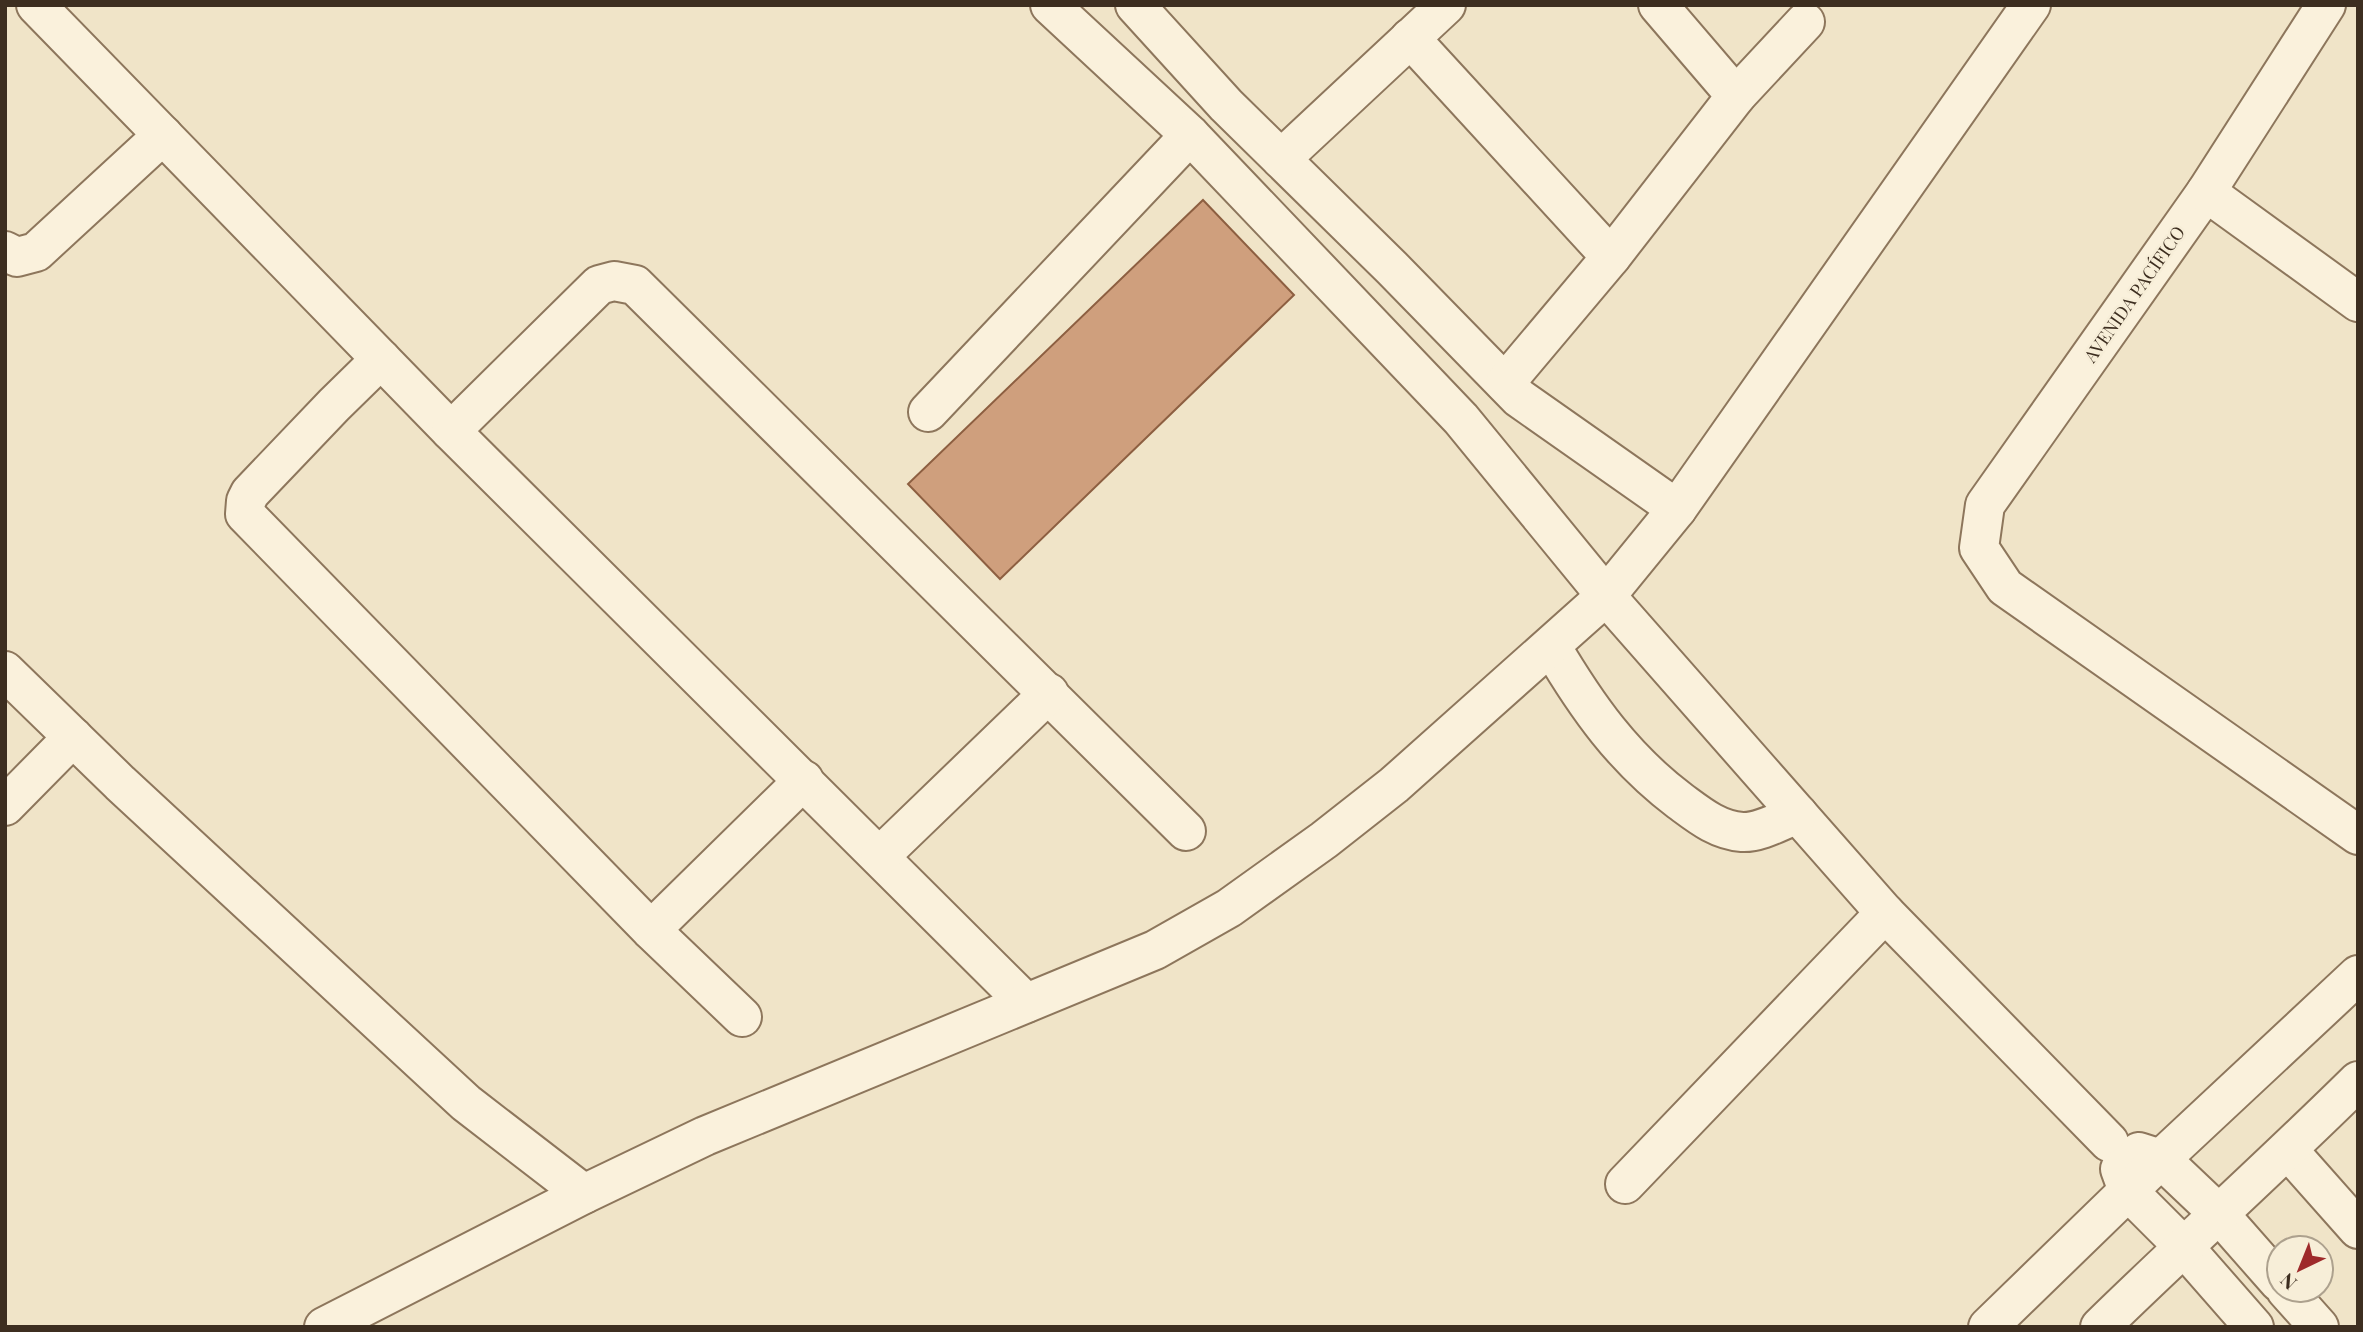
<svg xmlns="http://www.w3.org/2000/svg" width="2363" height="1332" viewBox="0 0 2363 1332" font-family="'Playfair Display',serif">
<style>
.building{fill:#cf9f7d;stroke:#8d5f41;stroke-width:2}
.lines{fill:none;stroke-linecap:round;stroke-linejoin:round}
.minor-casing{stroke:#8d765c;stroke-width:42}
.minor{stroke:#faf1dc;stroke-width:38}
.labels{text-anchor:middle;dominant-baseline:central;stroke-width:5;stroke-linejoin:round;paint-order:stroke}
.street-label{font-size:18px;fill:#3d2e20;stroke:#f7eed8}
</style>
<rect width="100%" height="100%" fill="#f0e4c8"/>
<path class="building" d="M1203,200L1294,295L1000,579L908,484Z"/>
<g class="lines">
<g class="minor-casing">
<g id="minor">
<path d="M36,5L451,431L1026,1003"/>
<path d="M1050,5L1190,135L1461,419L1606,596L1885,913L2109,1142"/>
<path d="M1135,5L1226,105L1392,268L1519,398L1677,509"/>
<path d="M2326,5L2206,192L1985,505L1979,548L2005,587L2358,835"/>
<path d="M1410,38L1611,257"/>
<path d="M1736,96L1805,22"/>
<path d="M1281,159L1446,5"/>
<path d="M2206,192L2358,302"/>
<path d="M5,251L17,257L36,252L163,135"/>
<path d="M381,359L334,405L250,493L246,501L245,514L651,930L742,1017"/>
<path d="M1505,383L1611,257L1736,96L1658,5"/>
<path d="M928,412L1190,135"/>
<path d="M451,431L599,285L614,281L635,285L1186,831"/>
<path d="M1551,646C1587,707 1623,758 1680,801C1699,815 1717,830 1742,832C1760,833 1782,820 1798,814"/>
<path d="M5,671L120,783L466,1103L584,1194"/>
<path d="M5,806L73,737"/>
<path d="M880,856L1049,693"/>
<path d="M651,930L804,780"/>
<path d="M2288,1150L2358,1229"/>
<path d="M2139,1152L2161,1159L2220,1215L2279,1282"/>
<path d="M2120,1169L2128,1191L2183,1246L2254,1327"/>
<path d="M1625,1184L1885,913"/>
<path d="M2286,1290L2319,1327"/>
<path d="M324,1327L584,1194L705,1136L1155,950L1229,908L1324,840L1394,785L1606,596L1677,509L2031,5"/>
<path d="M1988,1327L2161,1159L2358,975"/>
<path d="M2100,1327C2185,1244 2273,1165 2358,1081"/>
</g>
</g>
<use href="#minor" class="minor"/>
</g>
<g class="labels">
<g class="street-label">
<text transform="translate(2134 294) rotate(-55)">AVENIDA PACÍFICO</text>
</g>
</g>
<rect width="2363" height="1332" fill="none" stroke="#3d2e20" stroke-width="14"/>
<g transform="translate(2300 1269) rotate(223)"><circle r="33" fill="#f7eed8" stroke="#ada18e" stroke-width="2"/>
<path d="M0-5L12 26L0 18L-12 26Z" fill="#9e2a2b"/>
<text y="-10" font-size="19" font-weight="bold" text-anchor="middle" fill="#3d2e20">N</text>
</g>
</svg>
